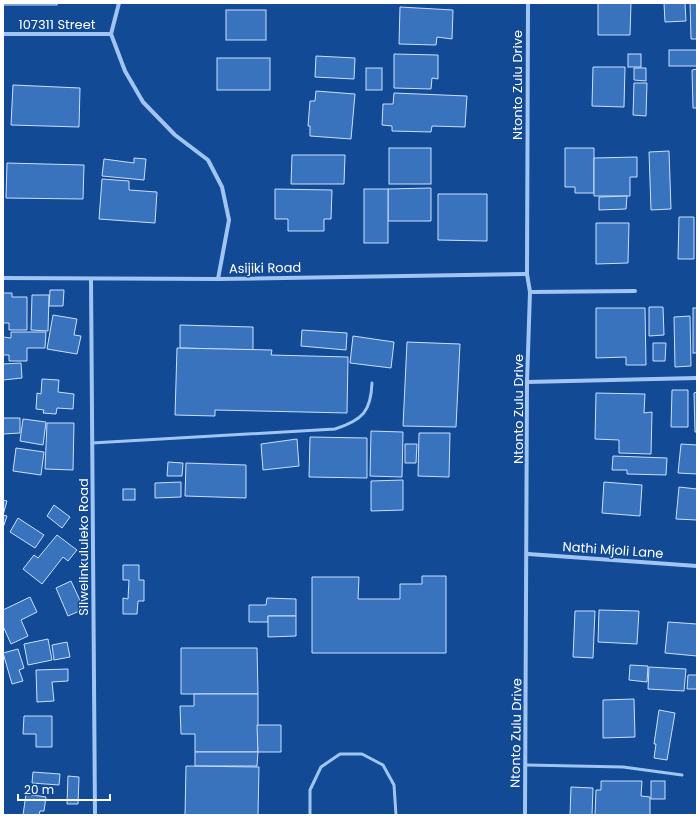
<svg xmlns="http://www.w3.org/2000/svg" width="700" height="818" viewBox="0 0 700 818" font-family="Poppins,sans-serif">
<style>
.building{fill:#3a73bd;stroke:#c8e0fd}
.lines{fill:none;stroke-linecap:round;stroke-linejoin:round}
.service{stroke:#a0c5f3;stroke-width:3}
.minor{stroke:#a0c5f3;stroke-width:4}
.labels{text-anchor:middle;dominant-baseline:central;stroke-width:3;stroke-linejoin:round;paint-order:stroke}
.street-label{font-size:13px;fill:#fff;stroke:#124a95}
</style>
<rect width="100%" height="100%" fill="#124a95"/>
<g class="building">
<rect x="3" y="3" width="54" height="2"/>
<path d="M598,3H631L630,35H598Z"/>
<path d="M664,3H685L686,21L665,22Z"/>
<path d="M690,3H697V39H691Z"/>
<path d="M400,7L453,10L452,39L437,37L436,45L399,44Z"/>
<rect x="226" y="10" width="40" height="30"/>
<rect x="669" y="50" width="28" height="16"/>
<path d="M394,54L438,55V79L432,78L431,89L394,88Z"/>
<rect x="628" y="54" width="13" height="13"/>
<path d="M316,56L355,58L354,79L315,77Z"/>
<rect x="217" y="58" width="53" height="32"/>
<path d="M593,67H625L624,107L592,106Z"/>
<rect x="366" y="68" width="16" height="22"/>
<path d="M634,68H646V81L634,80Z"/>
<path d="M697,69V108H693L692,70Z"/>
<path d="M634,83H647L646,116L633,115Z"/>
<path d="M13,85L80,88L79,127L11,125Z"/>
<path d="M316,91L355,94L351,139L310,136V126H308L310,101H315Z"/>
<path d="M394,93L467,96L465,127L432,126L431,132L392,131V126L382,125L383,104H393Z"/>
<rect x="389" y="148" width="42" height="36"/>
<path d="M565,148H594V193H575V187H565Z"/>
<path d="M669,151L671,209L651,210L649,152Z"/>
<path d="M292,155H345L344,184H291Z"/>
<path d="M637,157V177H630V196H594V158Z"/>
<path d="M134,158L146,159L144,180L102,176L104,159L134,163Z"/>
<path d="M7,163L84,165L83,199L6,198Z"/>
<path d="M102,179L129,181V190L157,192L155,223L99,219Z"/>
<path d="M431,188V221H388V189Z"/>
<path d="M275,189L332,190L331,219H324V231H288V219H275Z"/>
<rect x="364" y="189" width="24" height="54"/>
<path d="M438,194H487V241L438,240Z"/>
<path d="M627,196L626,209L599,210V197Z"/>
<path d="M679,217H694V259H678Z"/>
<path d="M596,223H629L628,263L596,264Z"/>
<path d="M50,290H64L63,306H49Z"/>
<path d="M3,293H12V297H27V330H9V323H3Z"/>
<path d="M32,295H49L48,331L31,330Z"/>
<path d="M649,307H663L664,335L649,336Z"/>
<path d="M596,308H645L646,365H626V357L596,358Z"/>
<rect x="693" y="308" width="4" height="45"/>
<path d="M53,315L77,319L74,335L81,336L77,354L47,349Z"/>
<path d="M690,316L691,366L675,367L674,317Z"/>
<path d="M180,325L253,327V350L180,348Z"/>
<path d="M302,330L347,333L346,350L301,346Z"/>
<path d="M11,332H46L45,348H27V361H9V355H3V337L11,338Z"/>
<path d="M353,336L394,342L391,368L350,363Z"/>
<path d="M407,342L460,344L456,427L403,426Z"/>
<path d="M653,343H666L665,361H653Z"/>
<path d="M177,348L272,350L271,355L348,357L347,413L215,410V416L175,415Z"/>
<path d="M21,363L22,378L3,380V364Z"/>
<path d="M42,379L59,380L58,392L74,394L73,409L57,408L56,414L43,413L44,410L36,409L37,393L41,394Z"/>
<path d="M672,390H688V427H671Z"/>
<path d="M697,392V432H695L694,393Z"/>
<path d="M596,393L645,394L644,413L652,412L651,454L619,453V440L595,439Z"/>
<path d="M3,418H20V433L3,434Z"/>
<path d="M23,419L46,422L43,445L20,441Z"/>
<path d="M47,423H74L73,470L45,469Z"/>
<path d="M371,431L403,432L402,477L370,476Z"/>
<path d="M419,433H450L449,477L418,476Z"/>
<path d="M310,437L367,438V478L309,477Z"/>
<path d="M297,439L299,466L263,470L261,444Z"/>
<path d="M405,444H417L416,463H405Z"/>
<path d="M681,444L697,445V474L678,473Z"/>
<path d="M16,448L44,452L41,475L13,471Z"/>
<path d="M613,456L667,458L666,475L627,474V470H612Z"/>
<path d="M168,462L183,463L182,476H167Z"/>
<path d="M186,463L246,465V498L185,496Z"/>
<path d="M403,480V510L371,511V481Z"/>
<path d="M181,482V497L155,498V483Z"/>
<path d="M604,482L642,485L640,516L602,513Z"/>
<path d="M679,487L697,489V520L676,519Z"/>
<rect x="123" y="489" width="12" height="11"/>
<path d="M3,500L7,501L3,515Z"/>
<path d="M54,505L70,517L62,528L47,516Z"/>
<path d="M3,515L7,516L3,528Z"/>
<path d="M18,518L44,535L35,548L10,532Z"/>
<path d="M57,535L77,550L68,561L63,557L42,584L23,569L34,555L38,558Z"/>
<path d="M123,565H139V580H144V601H138L137,614H123V598L128,599L129,580H123Z"/>
<path d="M422,576H446V653H312V577H359L358,599H400V584H422Z"/>
<path d="M71,581L84,609L68,616L56,588Z"/>
<path d="M30,597L37,612L21,620L28,636L11,644L3,626V610Z"/>
<path d="M267,598L296,599V616H268V622H249V605H266Z"/>
<path d="M599,610L639,611L637,644L598,642Z"/>
<path d="M575,611H595L593,658L573,657Z"/>
<path d="M268,616H296V636L268,637Z"/>
<path d="M668,622L697,624V656L665,653Z"/>
<path d="M48,639L52,660L28,665L24,644Z"/>
<path d="M67,642L70,657L54,660L52,645Z"/>
<path d="M181,648H257L258,694H181Z"/>
<path d="M18,649L24,668L19,670L23,681L12,684L3,653Z"/>
<path d="M630,665L648,666L647,682L629,680Z"/>
<path d="M649,667L686,669L684,691L648,689Z"/>
<path d="M68,669V681L52,682L54,701L37,702L36,670Z"/>
<path d="M688,675H697V689H687Z"/>
<path d="M194,694H258V752H195V734H181L180,706H194Z"/>
<path d="M634,699L635,737L603,738V700Z"/>
<path d="M659,710L675,713L667,760L654,758L656,744H654Z"/>
<path d="M24,716H52V747H36V734H23Z"/>
<path d="M257,725H281V752H258Z"/>
<path d="M195,752H258L257,766H195Z"/>
<path d="M186,766L259,767L258,815H185Z"/>
<path d="M33,772L60,774L59,785L32,783Z"/>
<path d="M68,776L79,777L78,804H67Z"/>
<path d="M601,781H642L641,796L650,797V815H595L596,790H601Z"/>
<rect x="651" y="781" width="14" height="18"/>
<path d="M571,787L593,788L592,815H570Z"/>
<path d="M26,794L46,797L44,811H40L39,815H23Z"/>
</g>
<g class="lines">
<g class="service">
<path d="M92,443L335,429C363,420 371,411 372,383"/>
<path d="M527,765L623,767L682,775"/>
<path d="M310,815V790L321,767L340,754H362L383,765L394,785L396,815"/>
</g>
<g class="minor">
<path d="M119,3L111,34L125,71L143,102L175,135L208,160L222,187L229,220L218,279"/>
<path d="M3,34H111"/>
<path d="M3,278L218,279L527,274"/>
<path d="M91,279L95,815"/>
<path d="M530,292L635,291"/>
<path d="M527,382L697,378"/>
<path d="M528,554L697,566"/>
<path d="M525,815L527,382L530,292L527,274L528,3"/>
</g>
</g>
<g class="labels">
<g class="street-label">
<text x="57" y="24">107311 Street</text>
<text transform="translate(517 85) rotate(-90)">Ntonto Zulu Drive</text>
<text transform="translate(265 268) rotate(-1)">Asijiki Road</text>
<text transform="translate(518 409) rotate(-90)">Ntonto Zulu Drive</text>
<text transform="translate(83 547) rotate(-90)">Silwelinkululeko Road</text>
<text transform="translate(613 550) rotate(4)">Nathi Mjoli Lane</text>
<text transform="translate(516 733) rotate(-89)">Ntonto Zulu Drive</text>
</g>
</g>
<rect width="700" height="818" fill="none" stroke="#ffffff" stroke-width="8"/>
<path d="M18 794v6h92v-6" fill="none" stroke="#ffffff" stroke-width="2"/>
<text x="24" y="794" font-size="12" fill="#ffffff" stroke="#124a95" stroke-width="3" paint-order="stroke">20 m</text>
</svg>
